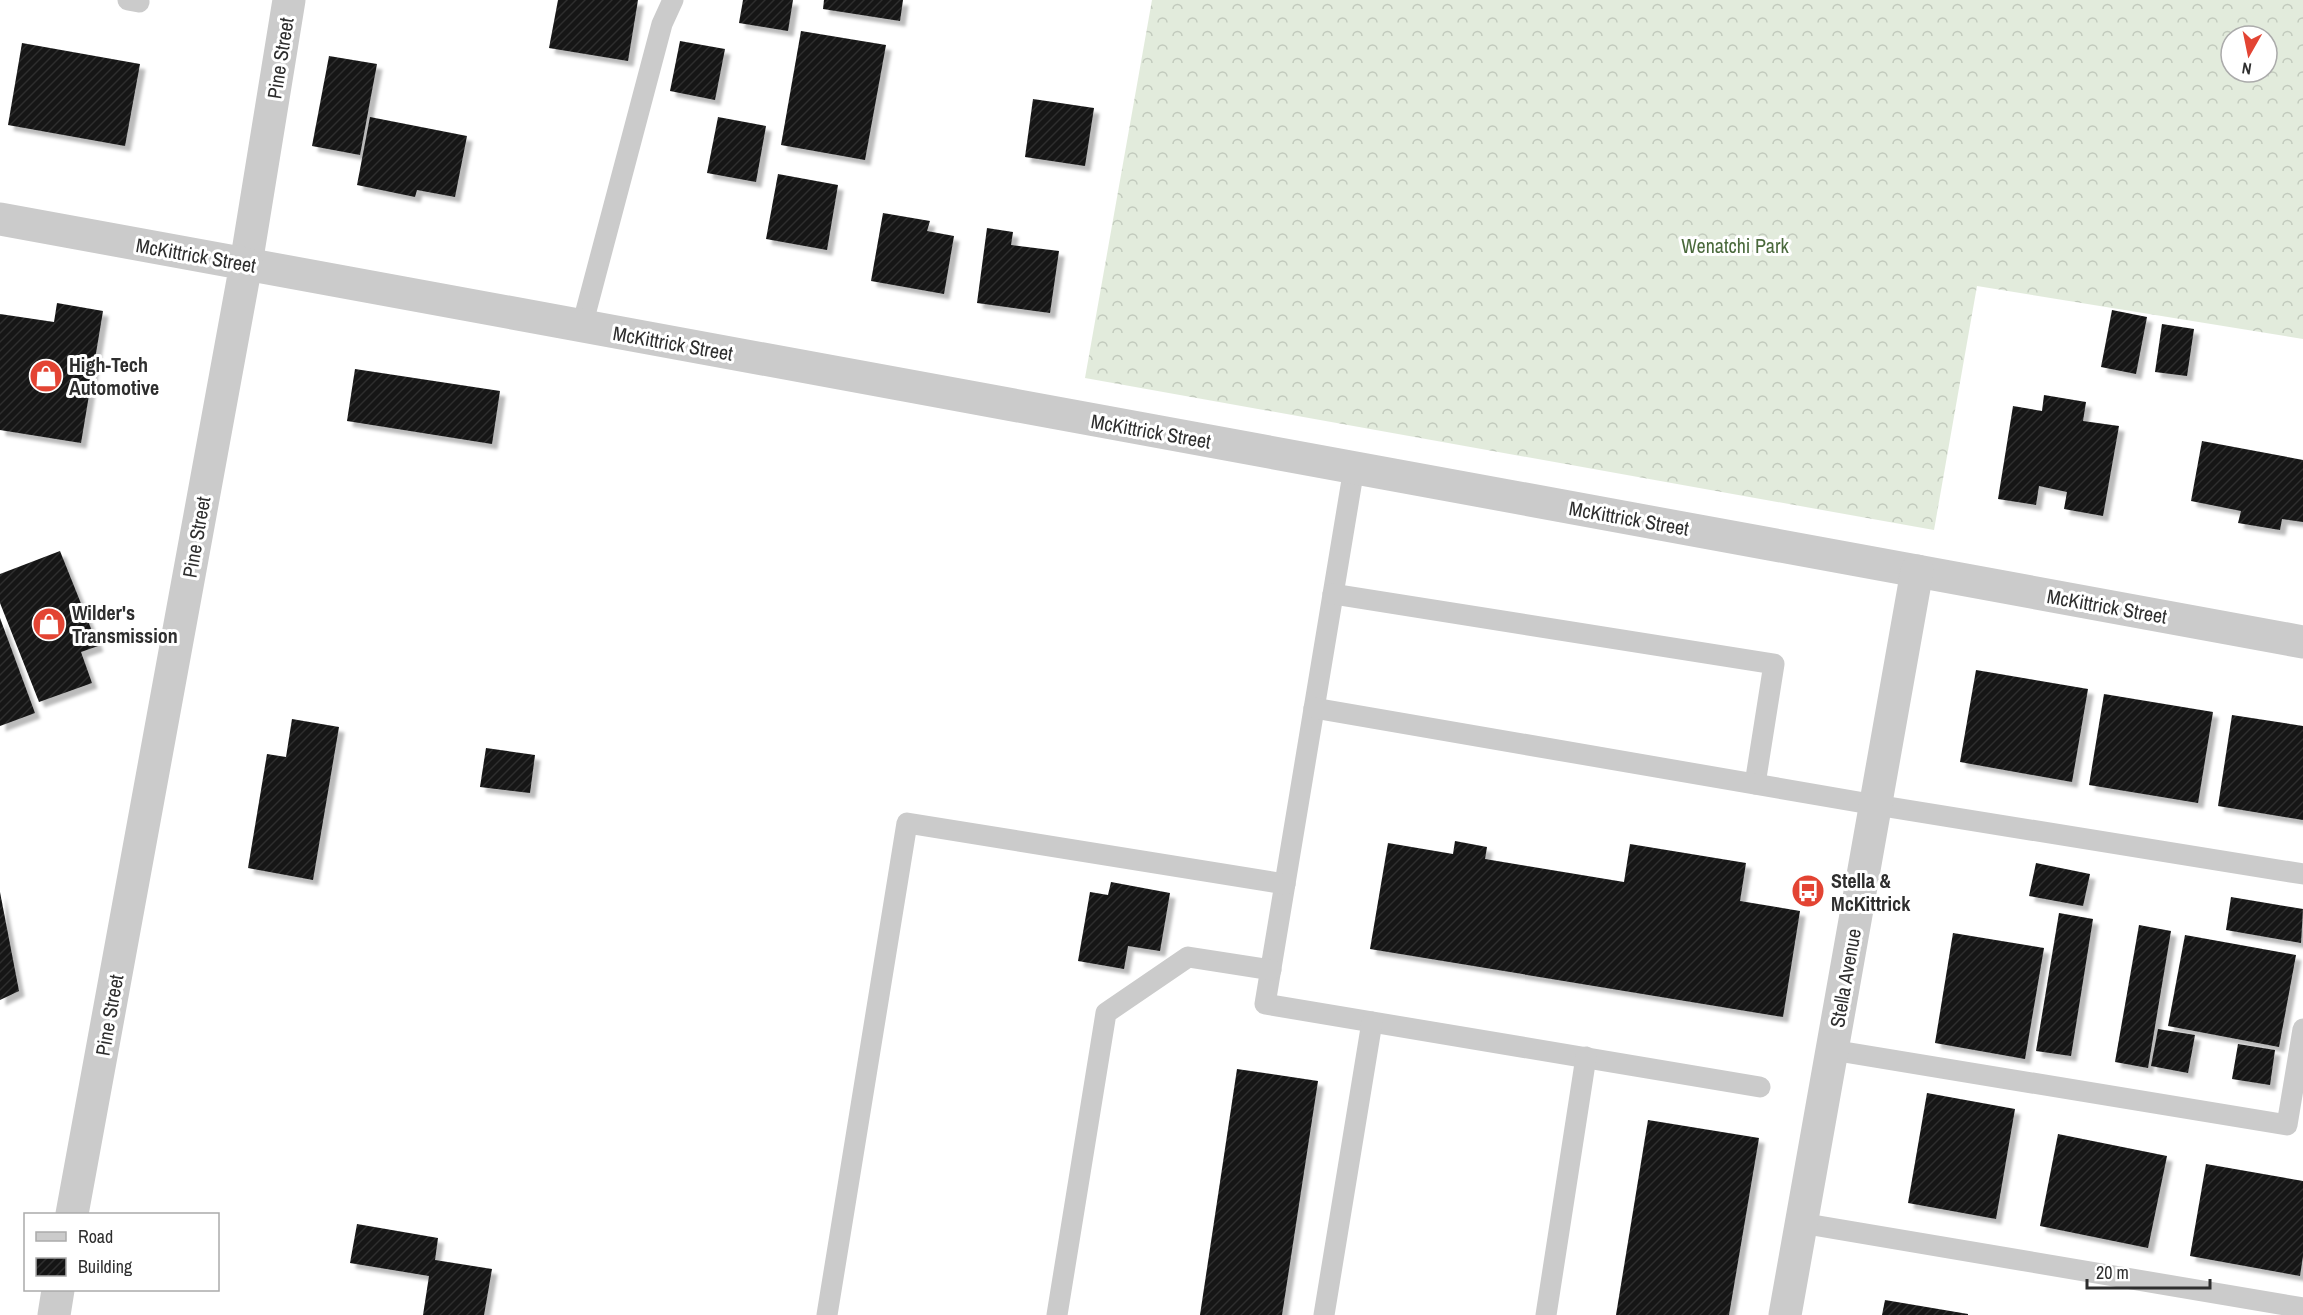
<svg xmlns="http://www.w3.org/2000/svg" width="2303" height="1315" viewBox="0 0 2303 1315" font-family="'Archivo Narrow',sans-serif">
<style>
.forest{fill:url(#forest-crowns);fill-rule:evenodd}
.building{fill:url(#building-hatch);filter:url(#shadow)}
.lines{fill:none;stroke-linecap:round;stroke-linejoin:round}
.service{stroke:#cbcbcb;stroke-width:21}
.minor{stroke:#cbcbcb;stroke-width:33}
.tertiary{stroke:#cbcbcb;stroke-width:33}
.labels{text-anchor:middle;dominant-baseline:central;stroke-width:6;stroke-linejoin:round;paint-order:stroke}
.street-label{font-size:20px;fill:#2e2e2e;stroke:#fff}
.park-label{font-size:20px;fill:#4a693c;stroke:#fff}
.poi-label{font-size:20px;font-weight:bold;fill:#2e2e2e;stroke:#fff;text-anchor:start}
</style>
<defs>
<pattern id="forest-crowns" width="20" height="18" patternUnits="userSpaceOnUse" patternTransform="scale(1.5)"><rect width="20" height="18" fill="#e2ebdc"/><path d="M2 6a3 3 0 1 1 6 0M12 15a3 3 0 1 1 6 0" fill="none" stroke="#c2cabd"/></pattern>
<pattern id="building-hatch" width="6" height="6" patternUnits="userSpaceOnUse" patternTransform="scale(1.5)"><rect width="6" height="6" fill="#151515"/><path d="M-1 1l2-2M0 6l6-6M5 7l2-2" fill="none" stroke="#2f2f2f"/></pattern>
<filter id="shadow"><feDropShadow dx="5.5" dy="5.5" stdDeviation="1.5" flood-color="#0004"/></filter>
</defs>
<rect width="100%" height="100%" fill="#fff"/>
<path class="forest" d="M1152,0H2303V339L1977,286L1934,530L1085,378ZM2231,36H2267V72H2231Z"/>
<g class="building">
<path d="M558,0H638L628,61L549,48Z"/>
<path d="M743,0H793L788,31L739,23Z"/>
<path d="M824,0H903L900,21L823,9Z"/>
<path d="M801,31L886,45L865,160L781,145Z"/>
<path d="M680,41L725,49L715,100L670,91Z"/>
<path d="M22,43L140,64L125,146L8,125Z"/>
<path d="M329,56L377,64L360,155L312,146Z"/>
<path d="M1033,99L1094,108L1085,166L1025,157Z"/>
<path d="M370,117L467,136L455,197L417,190L415,197L357,185Z"/>
<path d="M718,117L766,126L756,182L707,173Z"/>
<path d="M778,174L838,185L827,250L766,239Z"/>
<path d="M883,213L930,221L927,231L954,236L944,294L871,281Z"/>
<path d="M987,228L1013,232L1011,245L1059,251L1050,313L977,303Z"/>
<path d="M57,303L103,311L81,443L0,430V314L54,322Z"/>
<path d="M2112,310L2147,317L2136,374L2101,367Z"/>
<path d="M2162,324L2194,329L2187,376L2155,372Z"/>
<path d="M355,369L500,391L492,444L347,421Z"/>
<path d="M2044,395L2086,402L2083,421L2119,426L2103,516L2064,509L2067,492L2039,486L2036,505L1998,499L2013,406L2042,411Z"/>
<path d="M2202,441L2303,460V522L2282,519L2280,530L2238,523L2241,511L2191,501Z"/>
<path d="M60,551L98,646L81,652L92,683L39,702L0,603V574Z"/>
<path d="M0,618L35,713L0,726Z"/>
<path d="M1976,670L2088,689L2072,782L1960,762Z"/>
<path d="M2104,694L2213,712L2198,803L2089,785Z"/>
<path d="M2232,715L2303,726V820L2218,806Z"/>
<path d="M292,719L339,727L313,880L248,868L267,754L286,757Z"/>
<path d="M486,748L535,755L530,793L480,787Z"/>
<path d="M1455,841L1487,847L1485,859L1624,882L1630,844L1746,863L1740,901L1800,911L1783,1017L1370,949L1388,843L1453,854Z"/>
<path d="M2036,863L2090,874L2083,906L2029,896Z"/>
<path d="M1111,882L1170,893L1160,951L1128,946L1124,969L1078,961L1090,892L1108,895Z"/>
<path d="M0,892L19,991L0,1000Z"/>
<path d="M2231,897L2303,909L2301,943L2226,930Z"/>
<path d="M2059,913L2093,919L2071,1056L2036,1051Z"/>
<path d="M2139,925L2171,931L2148,1068L2115,1062Z"/>
<path d="M1953,933L2044,948L2025,1059L1935,1043Z"/>
<path d="M2185,935L2296,955L2279,1047L2168,1026Z"/>
<path d="M2158,1029L2195,1035L2188,1073L2151,1066Z"/>
<path d="M2238,1044L2275,1050L2270,1085L2232,1079Z"/>
<path d="M1237,1069L1318,1081L1282,1315H1200Z"/>
<path d="M1927,1093L2015,1109L1996,1219L1908,1203Z"/>
<path d="M1648,1120L1759,1138L1729,1315H1616Z"/>
<path d="M2058,1134L2167,1156L2148,1248L2040,1226Z"/>
<path d="M2206,1164L2303,1181V1256L2300,1276L2190,1256Z"/>
<path d="M357,1224L438,1238L435,1260L492,1269L484,1315H423L429,1276L350,1263Z"/>
<path d="M1885,1300L1968,1314V1315H1882Z"/>
</g>
<g class="lines">
<g class="service">
<path d="M128,0L139,2"/>
<path d="M582,326L662,24L673,0"/>
<path d="M1354,468L1265,1004L1760,1087"/>
<path d="M1333,594L1774,664L1755,784"/>
<path d="M1314,708L1876,805L2303,874"/>
<path d="M1832,1050L2287,1125L2303,1029"/>
<path d="M1801,1223L2303,1308"/>
<path d="M827,1315L907,823L1285,884"/>
<path d="M1057,1315L1106,1013L1188,957L1271,970"/>
<path d="M1324,1315L1372,1022"/>
<path d="M1546,1315L1586,1057"/>
</g>
<g class="minor">
<path d="M289,0L246,264L2303,642"/>
<path d="M1785,1315L1917,571"/>
</g>
<g class="tertiary">
<path d="M0,219L246,264L72,1214"/>
<path d="M54,1315L58,1290"/>
</g>
</g>
<defs>
<g id="shop-disc" transform="scale(1.725)"><circle r="9.5" fill="#e34433" stroke="#fff"/><path d="M-5-2.5h2.3a2.7 3.5 0 0 1 5.4 0H5L5.5 6h-11ZM-1.5-2.5h3a1.5 2.3 0 0 0-3 0Z" fill="#fff"/></g>
<g id="bus-disc" transform="scale(1.725)"><circle r="9.5" fill="#e34433" stroke="#fff"/><path d="M-5-6H5V4H4V6H2V4H-2V6H-4V4H-5ZM-3.5-4V0h7V-4ZM-3.5 1.2v1.5H-2V1.2ZM2 1.2v1.5H3.5V1.2Z" fill="#fff"/></g>
</defs>
<g fill-rule="evenodd">
<use href="#shop-disc" x="46" y="376"/>
<use href="#shop-disc" x="49" y="624"/>
<use href="#bus-disc" x="1808" y="891"/>
</g>
<g class="labels">
<g class="street-label">
<text transform="translate(280 58) rotate(-81)">Pine Street</text>
<text transform="translate(196 255) rotate(10)">McKittrick Street</text>
<text transform="translate(673 343) rotate(10)">McKittrick Street</text>
<text transform="translate(1151 431) rotate(10)">McKittrick Street</text>
<text transform="translate(1629 518) rotate(10)">McKittrick Street</text>
<text transform="translate(196 537) rotate(-80)">Pine Street</text>
<text transform="translate(2107 606) rotate(10)">McKittrick Street</text>
<text transform="translate(1845 978) rotate(-80)">Stella Avenue</text>
<text transform="translate(109 1015) rotate(-80)">Pine Street</text>
</g>
<g class="park-label">
<text x="1735" y="245">Wenatchi Park</text>
</g>
<g class="poi-label">
<text x="69" y="364">High-Tech<tspan x="69" dy="23">Automotive</tspan></text>
<text x="72" y="612">Wilder's<tspan x="72" dy="23">Transmission</tspan></text>
<text x="1831" y="880">Stella &amp;<tspan x="1831" dy="23">McKittrick</tspan></text>
</g>
</g>
<rect x="24" y="1213" width="195" height="78" fill="#ffffff" stroke="#ababab" stroke-width="1.5"/>
<rect x="36" y="1232" width="30" height="9" fill="#cbcbcb" stroke="#ababab" stroke-width="1.5"/>
<text x="78" y="1243" font-size="18" fill="#2e2e2e">Road</text>
<rect x="36" y="1258" width="30" height="18" fill="url(#building-hatch)" stroke="#ababab" stroke-width="1.5"/>
<text x="78" y="1273" font-size="18" fill="#2e2e2e">Building</text>
<g transform="translate(2249 54) rotate(189)"><circle r="28" fill="#ffffff" stroke="#ababab" stroke-width="1.5"/>
<path d="M0-4.5L10 22L0 15L-10 22Z" fill="#e34433"/>
<text y="-9" font-size="16" font-weight="bold" text-anchor="middle" fill="#2e2e2e">N</text>
</g>
<path d="M2087 1279v9h123v-9" fill="none" stroke="#2e2e2e" stroke-width="3"/>
<text x="2096" y="1279" font-size="18" fill="#2e2e2e" stroke="#ffffff" stroke-width="4.5" paint-order="stroke">20 m</text>
</svg>
